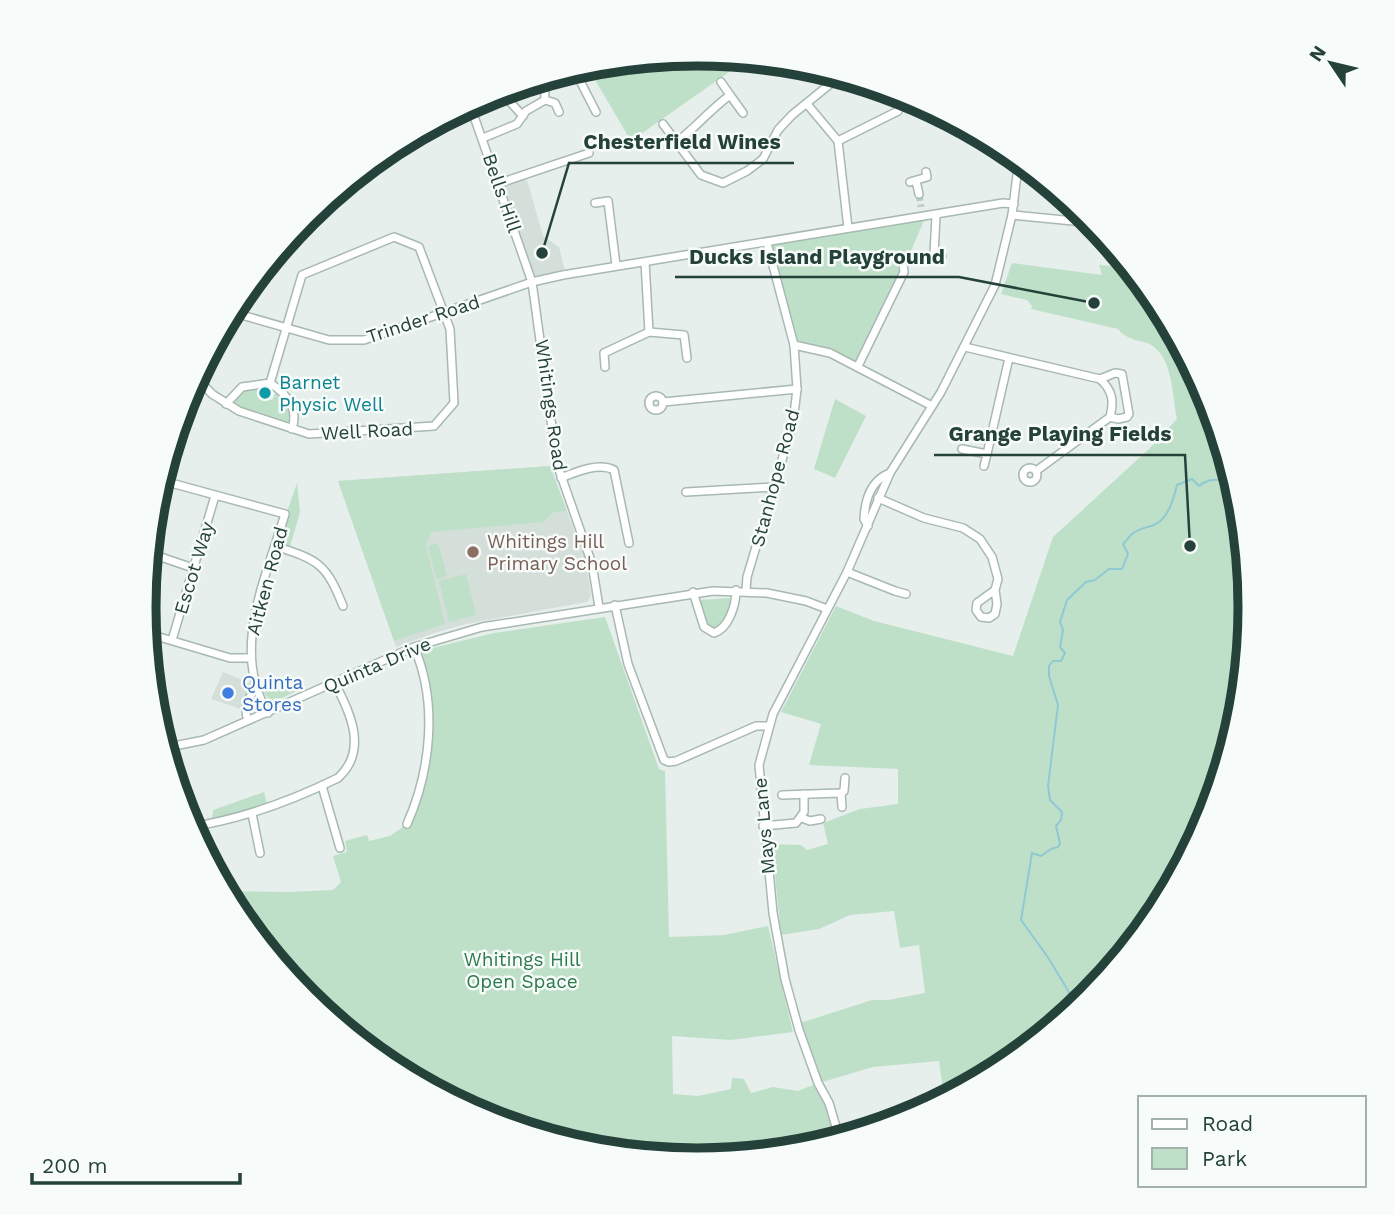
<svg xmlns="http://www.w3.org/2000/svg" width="1394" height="1215" viewBox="0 0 1394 1215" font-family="'Work Sans',sans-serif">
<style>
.built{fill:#d4dfda}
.green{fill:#bfe0c8}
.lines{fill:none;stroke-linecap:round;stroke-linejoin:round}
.stream{stroke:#8ec9d4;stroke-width:2}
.minor-tunnel{stroke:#bfccc8;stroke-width:7;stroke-dasharray:7 3.5;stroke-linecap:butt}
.minor-casing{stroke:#a8b8b2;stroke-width:10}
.minor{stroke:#fff;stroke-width:7}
.culture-dot{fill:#0f9aa8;stroke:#f7fbf9;stroke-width:2.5}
.education-dot{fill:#8d6e63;stroke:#f7fbf9;stroke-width:2.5}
.shop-dot{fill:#3f7fe0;stroke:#f7fbf9;stroke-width:2.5}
.labels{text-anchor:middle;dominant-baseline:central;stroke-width:5;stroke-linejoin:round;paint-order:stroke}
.street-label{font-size:19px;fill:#24423a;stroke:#f7fbf9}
.culture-label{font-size:19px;fill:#0d838f;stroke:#f7fbf9;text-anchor:start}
.education-label{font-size:19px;fill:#785e54;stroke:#f7fbf9;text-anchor:start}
.shop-label{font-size:19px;fill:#366cbe;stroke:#f7fbf9;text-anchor:start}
.park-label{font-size:19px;fill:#2d7a4b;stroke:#f7fbf9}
.rim{fill:none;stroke:#24423a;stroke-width:9}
.leader{fill:none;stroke:#24423a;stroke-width:2.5}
.callout-dot{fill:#24423a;stroke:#f7fbf9;stroke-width:2.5}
.callout-label{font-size:21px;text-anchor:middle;font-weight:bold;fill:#24423a;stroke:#f7fbf9;stroke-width:5;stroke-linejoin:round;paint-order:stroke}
</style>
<rect width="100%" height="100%" fill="#e6efeb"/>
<g class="built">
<path d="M525,173L543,236L559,247L566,275L532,282L497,184Z"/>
<path d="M550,466L586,562L591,596L587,602L466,624L434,633L396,647L338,481Z"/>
<path d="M223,672L252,684L241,709L211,699Z"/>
</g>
<g class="green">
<path d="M697,54L735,58L739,65L631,141L587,66Z"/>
<path d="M925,218L877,331L858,366L794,345L767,243Z"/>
<path d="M1012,263L1102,275L1099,265L1131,268L1157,300L1208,396L1240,500L1250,608L1240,716L1208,820L1157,915L1088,999L1004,1068L950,1096L944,1097L939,1061L873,1067L819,1083L840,1140L805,1150L697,1161L589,1150L485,1118L389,1067L306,998L237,915L224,891L290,892L333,890L341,882L333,856L347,852L345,841L367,835L369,841L390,836L407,824L419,797L429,705L416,652L494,633L605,617L659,769L665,771L669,937L724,935L768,926L793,1032L731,1040L672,1036L673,1094L698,1096L731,1089L732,1078L744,1079L751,1093L773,1087L798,1091L818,1083L797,1024L872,1000H888L925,993L919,945L900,948L894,911L850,915L819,929L781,935L772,844L801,845L807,850L828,844L823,823L860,809L898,804V769L809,765L821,724L781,712L836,606L874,621L1013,656L1053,537L1150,448L1177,419C1172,395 1173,353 1147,343C1136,340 1124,338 1118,329L1031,309L1032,306L1027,300L1001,294Z"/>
<path d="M260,386L258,397L272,400L277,390C287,398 293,410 291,423L287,424L233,404V400L243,389Z"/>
<path d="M835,399L866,416L835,478L814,469Z"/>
<path d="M550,466L567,511L554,512L543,522L431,532L426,546L445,624L394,641L338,481Z"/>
<path d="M297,483L300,512L289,550L275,546Z"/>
<path d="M438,543L447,576L436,579L428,546Z"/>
<path d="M466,574L476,615L449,622L439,581Z"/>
<path d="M730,598C734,610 723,625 713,630L708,627L698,603L699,600Z"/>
<path d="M279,676L285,689L294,686L296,691L274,702L270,701L264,693Z"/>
<path d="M264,792L268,808L212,824L213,810Z"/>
</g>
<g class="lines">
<path class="stream" d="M1059,1023L1069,992L1047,956L1021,920L1032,853L1041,856L1051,849L1058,847L1060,844L1056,826L1061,820L1062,812L1050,800L1048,786L1058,705L1049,676V666L1053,661H1061L1065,653L1060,647L1063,630L1060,622L1067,600L1086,582L1095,580L1109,569H1122L1128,554L1123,544C1127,541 1130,534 1135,532C1141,528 1150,527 1156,524C1169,517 1174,497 1177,485L1192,479L1199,486C1210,477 1217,481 1230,479L1232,474"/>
<path class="minor-tunnel" d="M919,194L921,207"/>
<g class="minor-casing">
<g id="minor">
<path d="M792,64L796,69"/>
<path d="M509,94L511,103L523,116"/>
<path d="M730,95L743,113"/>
<path d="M545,100C543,79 551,75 571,72L577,75L596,112"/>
<path d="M807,104L838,141L848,228"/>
<path d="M470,105L532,282L557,464L592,564L599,607"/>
<path d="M663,124L701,175L723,183L747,171L763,159L778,130L792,115L840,76"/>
<path d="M419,132L473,111"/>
<path d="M483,138L517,124L526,111L545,100L555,103L559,112"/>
<path d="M838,141L898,111"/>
<path d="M677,142C696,127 710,110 730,95L721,82"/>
<path d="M916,181L919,194"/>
<path d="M910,182L927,177L926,172"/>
<path d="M497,184L589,153"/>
<path d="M595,203L608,201L616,265"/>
<path d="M1012,215L1094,223"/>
<path d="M936,216L934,254L942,256"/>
<path d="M645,262L649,332"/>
<path d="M231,312L329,340H364L532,282L563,275L1003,203L1014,204"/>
<path d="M794,345L830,353L932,406"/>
<path d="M965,347L1100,379L1115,373L1122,374L1129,414L1127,417L1118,419L1110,417L1036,471"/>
<path d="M858,366L904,272L903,264"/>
<path d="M605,367L604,353L649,332L684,335L687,358"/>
<path d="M196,377L212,394L239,411L309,434L434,426L454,403L450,329L419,247L394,237L302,275L270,383L242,387L226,404"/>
<path d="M1100,379C1113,391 1114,401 1110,417"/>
<path d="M270,383C287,394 299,408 292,429"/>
<circle cx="656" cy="403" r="7"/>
<path d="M663,402L797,389"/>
<path d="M962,449L987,454L1009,358"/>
<path d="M984,466L987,454"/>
<circle cx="1030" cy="475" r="7"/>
<path d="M561,478C576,472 599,462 614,470L629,543"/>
<path d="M160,480L285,514C266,578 230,651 268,713"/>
<path d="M686,492L774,487"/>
<path d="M878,498L924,518L963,528L980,539L992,557L998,579L995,590L977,603L976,610L981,617L989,618L995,614L997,604L995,590"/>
<path d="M868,526L864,519C865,500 871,480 890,473"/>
<path d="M275,546C318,560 326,563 343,606"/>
<path d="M149,553L193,568"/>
<path d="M847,572L895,591L906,594"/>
<path d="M746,590L747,577L793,423L797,389L794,345L767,243"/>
<path d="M693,592L704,627L714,633C729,628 736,605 736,590"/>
<path d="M615,605L628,664L664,760L669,762L676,761L756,726H769"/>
<path d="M146,633L230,658H250"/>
<path d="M172,640L215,496"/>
<path d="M154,712C164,719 164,736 167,747"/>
<path d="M248,720C243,708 247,699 255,690"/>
<path d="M164,748L204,740L414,647L482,627L713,591L767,593L806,601L827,609"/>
<path d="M322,786L340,848"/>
<path d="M841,793L842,807"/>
<path d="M782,795L841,793L844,791L845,778"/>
<path d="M252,814L260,853"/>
<path d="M802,818L810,821L821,819"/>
<path d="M407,824C431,770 438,702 414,647"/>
<path d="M763,826L796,823L804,812V794"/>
<path d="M190,827C243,819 291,801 338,778C368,751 351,713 334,682"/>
<path d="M840,1140L829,1103L818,1083L799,1030L785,979L773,913L759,765L773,714L847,572L890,473L941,392L995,285L1012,215L1019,159"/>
</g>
</g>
<use href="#minor" class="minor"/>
</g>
<circle class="culture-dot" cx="265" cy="393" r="7"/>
<circle class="education-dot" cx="473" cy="552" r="7"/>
<circle class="shop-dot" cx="228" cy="693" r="7"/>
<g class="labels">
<g class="street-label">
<text transform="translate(502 193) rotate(71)">Bells Hill</text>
<text transform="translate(423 319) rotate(-18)">Trinder Road</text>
<text transform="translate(551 405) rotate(82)">Whitings Road</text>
<text transform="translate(367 431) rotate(-3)">Well Road</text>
<text transform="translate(775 478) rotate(-75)">Stanhope Road</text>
<text transform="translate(194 568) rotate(-73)">Escot Way</text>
<text transform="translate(267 581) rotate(-75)">Aitken Road</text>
<text transform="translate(377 665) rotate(-23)">Quinta Drive</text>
<text transform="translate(764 826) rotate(-95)">Mays Lane</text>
</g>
<g class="culture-label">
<text x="279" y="382">Barnet<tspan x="279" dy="22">Physic Well</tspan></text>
</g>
<g class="education-label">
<text x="487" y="541">Whitings Hill<tspan x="487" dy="22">Primary School</tspan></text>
</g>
<g class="shop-label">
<text x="242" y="682">Quinta<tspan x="242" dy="22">Stores</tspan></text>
</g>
<g class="park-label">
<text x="522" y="959">Whitings Hill<tspan x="522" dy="22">Open Space</tspan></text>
</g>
</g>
<path d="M0 0H1394V1215H0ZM156 607a541 541 0 1 1 1082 0a541 541 0 1 1-1082 0Z" fill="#f7fbf9" fill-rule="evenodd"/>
<path class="rim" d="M156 607a541 541 0 1 1 1082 0a541 541 0 1 1-1082 0Z"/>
<path class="leader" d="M542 253L569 163H794M1094 303L959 277H675M1190 546L1185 455H934"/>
<g class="callout-dot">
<circle cx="542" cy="253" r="7"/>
<circle cx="1094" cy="303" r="7"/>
<circle cx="1190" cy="546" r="7"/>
</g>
<g class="callout-label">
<text x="682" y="149">Chesterfield Wines</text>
<text x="817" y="264">Ducks Island Playground</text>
<text x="1060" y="441">Grange Playing Fields</text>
</g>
<rect x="1138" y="1096" width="228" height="91" fill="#f7fbf9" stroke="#a3b1ad" stroke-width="2"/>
<rect x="1152" y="1119" width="35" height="10" fill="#ffffff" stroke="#a3b1ad" stroke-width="2"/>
<text x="1202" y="1131" font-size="21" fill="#24423a">Road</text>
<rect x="1152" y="1148" width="35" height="21" fill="#bfe0c8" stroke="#a3b1ad" stroke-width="2"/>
<text x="1202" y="1166" font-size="21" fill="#24423a">Park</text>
<g transform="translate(1331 63) rotate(305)" stroke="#f7fbf9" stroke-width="5" paint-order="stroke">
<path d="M0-5L12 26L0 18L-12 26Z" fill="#24423a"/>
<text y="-10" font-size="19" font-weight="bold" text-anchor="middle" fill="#24423a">N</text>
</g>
<path d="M32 1173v10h208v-10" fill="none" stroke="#24423a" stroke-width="3.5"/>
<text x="42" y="1173" font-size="21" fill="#24423a" stroke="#f7fbf9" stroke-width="5" paint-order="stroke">200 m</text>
</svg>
